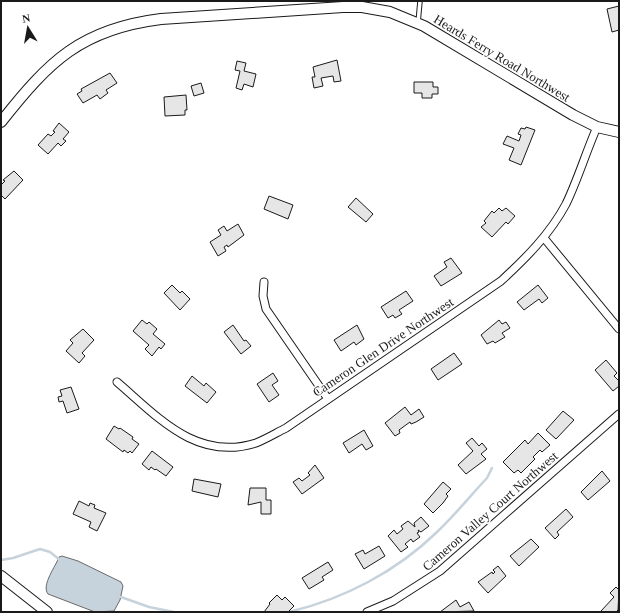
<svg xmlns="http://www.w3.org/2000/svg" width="620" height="613" viewBox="0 0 620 613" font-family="'Times New Roman',serif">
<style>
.water{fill:#c6d2dc;stroke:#6a6a6a}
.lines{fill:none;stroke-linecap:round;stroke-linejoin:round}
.stream{stroke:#c6d2dc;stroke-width:2.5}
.building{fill:#e6e6e6;stroke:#1a1a1a}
.lane-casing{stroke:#1a1a1a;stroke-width:5.5}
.street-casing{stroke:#1a1a1a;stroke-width:9}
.secondary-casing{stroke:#1a1a1a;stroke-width:12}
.lane{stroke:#fff;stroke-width:3.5}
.street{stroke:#fff;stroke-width:7}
.secondary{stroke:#fff;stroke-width:10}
.labels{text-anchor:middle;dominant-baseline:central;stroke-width:3;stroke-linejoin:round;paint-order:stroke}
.street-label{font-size:13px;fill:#1a1a1a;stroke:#fff}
</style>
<rect width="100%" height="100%" fill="#fff"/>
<path class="water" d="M62,556L78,561L121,582L123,586L120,600L114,611L95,612L48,594C41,585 56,566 59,557Z"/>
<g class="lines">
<g class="stream">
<path d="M1,560L13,558L40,549L50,552L60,560"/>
<path d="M121,597L149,607L174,612"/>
<path d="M289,612C344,599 397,571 437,532C455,515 470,496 487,478L492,468"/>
</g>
</g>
<g class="building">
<path d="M619,6V30L612,32L607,9Z"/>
<path d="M337,60L341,81L334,82L333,76L321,78L323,86L314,88L312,77H315L313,67Z"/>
<path d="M237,61L246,63L244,71L256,74L253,87L244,84L242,90L236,88L240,71L235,70Z"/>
<path d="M110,73L117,83L106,90L108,93L100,99L97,95L83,103L77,94L82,91L81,89Z"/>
<path d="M414,82H433V87H438V94H432V98H422V93H414Z"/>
<path d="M201,83L204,93L194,96L191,86Z"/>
<path d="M186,95L187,110H185V115L165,116L164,97Z"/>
<path d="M59,123L69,132L63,139L66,141L61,146L58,143L48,154L38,145L48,134L51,136L55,132L53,131Z"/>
<path d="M526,127L535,130L521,165L509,160L514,148L503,144L507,136L519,141L521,135L518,134L521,128L525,129Z"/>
<path d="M14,171L23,180L5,199L1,195V185L5,181L3,180Z"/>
<path d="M269,196L293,205L288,219L264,209Z"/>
<path d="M356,198L373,214L366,222L348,207Z"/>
<path d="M499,208L502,211L506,208L515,216L508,224L506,222L492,237L481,227L486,223L484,221L492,211L494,213Z"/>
<path d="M238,224L244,235L228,247L227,245L224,247L226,251L218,256L210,242L221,235L218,230L224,226L227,231Z"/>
<path d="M451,258L462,273L441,286L434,276L447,267L444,262Z"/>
<path d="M172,285L180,293L182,291L190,299L180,310L164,293Z"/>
<path d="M538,285L548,298L542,303L539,299L524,310L517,302Z"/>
<path d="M406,291L413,301L399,310L402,314L395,318L393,315L388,318L381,307Z"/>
<path d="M142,320L147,324L149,322L157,329L153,334L165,344L161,349L159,347L152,356L145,349L149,345L133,331Z"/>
<path d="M499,320L502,324L506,322L510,328L502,333L505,337L495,343L493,341L487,344L481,335Z"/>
<path d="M233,325L244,341L246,340L251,346L241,354L224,332Z"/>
<path d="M357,325L364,339L356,345L354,342L341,351L334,340Z"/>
<path d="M83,329L94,340L82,353L85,356L79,363L66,351L73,343L70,340Z"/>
<path d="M454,353L462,364L438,380L431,369Z"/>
<path d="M606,360L617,373L614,376L619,381V386L613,391L595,370Z"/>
<path d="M273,373L278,381L272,385L279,395L269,402L257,384Z"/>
<path d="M192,376L204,386L206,383L216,392L207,403L185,386Z"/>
<path d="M71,387L79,409L67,413L63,401L59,402L58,397L62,396L60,390Z"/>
<path d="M405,407L411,415L419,409L424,417L416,422L411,424L410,422L399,430L400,433L395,436L385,423Z"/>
<path d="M563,411L574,420L556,439L546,430Z"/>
<path d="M114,426L119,429L120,428L133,437L132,439L139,444L132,453L130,451L128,453L124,450L123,452L106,439Z"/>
<path d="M364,430L373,446L366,450L362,444L349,453L343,443Z"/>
<path d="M538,433L550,445L542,452L540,450L533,457L535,459L521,473L518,470L514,473L503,462L525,440L528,444Z"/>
<path d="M472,438L479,446L482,443L487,449L481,454L486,459L466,474L458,465L473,451L466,443Z"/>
<path d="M152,451L173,467L166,476L156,469L155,470L151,467L149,470L142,464Z"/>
<path d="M315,465L324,478L302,494L293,482L299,478L302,481L310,475L308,473Z"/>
<path d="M602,471L610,481L588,500L581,492Z"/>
<path d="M194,479L221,484L218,497L192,491Z"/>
<path d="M443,482L451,489L446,494L448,496L443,503L433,513L424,504Z"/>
<path d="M250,488H266V500H271V514H261V502L248,505Z"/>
<path d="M79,501L89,506L90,503L95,505L94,508L106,513L97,531L89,527L91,522L73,514Z"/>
<path d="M566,509L573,517L557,532L559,535L555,539L545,528Z"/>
<path d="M421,517L429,526L421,532L418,530L419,532L417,533L420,537L413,542L411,539L405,544L408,547L401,552L388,536L394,530L397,534L403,529L401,526L408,521L415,527L414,523Z"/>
<path d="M531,539L539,547L519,566L510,556Z"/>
<path d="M379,546L385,556L364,569L355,554L363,550L365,554Z"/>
<path d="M328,562L333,570L322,577L324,580L309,589L302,578Z"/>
<path d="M498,566L506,576L488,593L478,582L492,572L493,574L495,572L493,570Z"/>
<path d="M616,587L619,590L618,610L616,612H603L601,611L614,597L610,593Z"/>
<path d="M277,595L282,600L285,597L294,606L288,612H264L270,604L269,603Z"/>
<path d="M456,600L460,607L469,602L474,611L440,612Z"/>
</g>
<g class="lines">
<g class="lane-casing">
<path id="lane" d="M418,23L420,1"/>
</g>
<g class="street-casing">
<g id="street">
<path d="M544,238L619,329"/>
<path d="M264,282L263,296L266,309L328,399"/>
<path d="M117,382C157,416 196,462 256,443C266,439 276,433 286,428L501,281C526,258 550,234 566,204C578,179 586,152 597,127"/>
<path d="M367,612L393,601L440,571L619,414"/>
</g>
</g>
<g class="secondary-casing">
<g id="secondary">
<path d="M1,122C49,61 81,29 161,19L343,7H362L390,12L424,26L573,115L597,127L619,132"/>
<path d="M1,576L47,612"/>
</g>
</g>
<use href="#lane" class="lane"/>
<use href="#street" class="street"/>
<use href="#secondary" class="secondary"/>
</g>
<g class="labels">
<g class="street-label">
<text transform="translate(502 58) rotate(31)">Heards Ferry Road Northwest</text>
<text transform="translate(383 347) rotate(-34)">Cameron Glen Drive Northwest</text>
<text transform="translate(490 511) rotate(-41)">Cameron Valley Court Northwest</text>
</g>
</g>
<rect width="620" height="613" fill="none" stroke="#1a1a1a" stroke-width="4"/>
<g transform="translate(28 28) rotate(349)" stroke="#ffffff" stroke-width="3" paint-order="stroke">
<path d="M0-3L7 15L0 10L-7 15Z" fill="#1a1a1a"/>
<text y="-6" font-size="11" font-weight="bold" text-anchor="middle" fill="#1a1a1a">N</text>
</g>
</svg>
